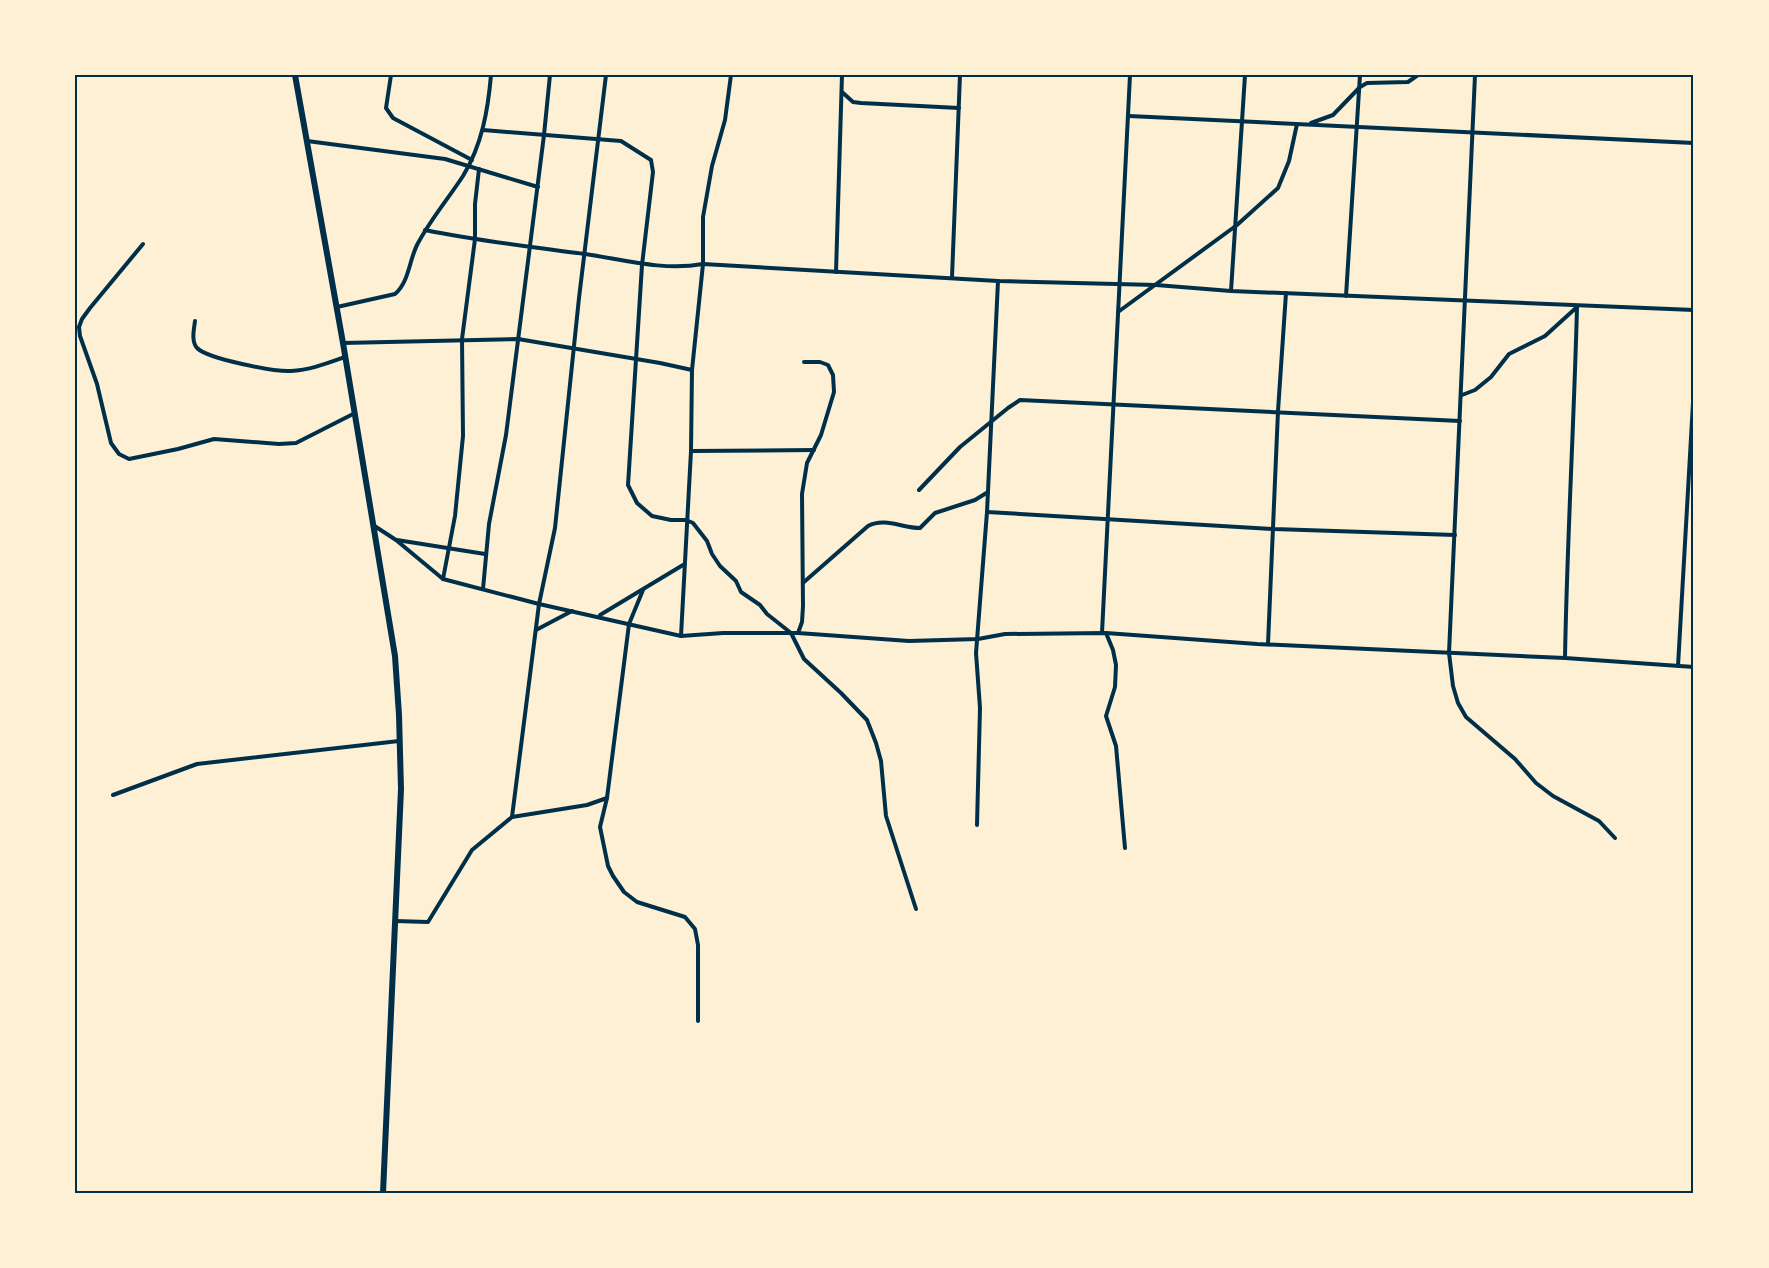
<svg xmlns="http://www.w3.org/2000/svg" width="1769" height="1268" viewBox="0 0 1769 1268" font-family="'Zilla Slab',serif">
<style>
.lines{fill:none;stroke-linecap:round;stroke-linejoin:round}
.minor{stroke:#003049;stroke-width:4}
.primary{stroke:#003049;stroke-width:6}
.neatline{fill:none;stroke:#003049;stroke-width:2}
</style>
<rect width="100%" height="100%" fill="#fdf0d5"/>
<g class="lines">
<g class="minor">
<path d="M391,75L386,108L393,118L472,160"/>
<path d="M1475,75L1449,653L1453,686L1458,703L1466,717L1515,759L1536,783L1553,796L1599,821L1615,838"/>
<path d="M842,92L853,102L861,103L959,108"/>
<path d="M1129,116L1694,143"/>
<path d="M1311,123L1333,115L1360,87L1367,83L1408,82L1418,75"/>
<path d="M483,130L621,141L651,160L653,172L642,265L628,485L637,503L652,516L671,520H686L693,523L707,541L712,554L720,566L736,581L741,592L760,605L767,614L791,633L804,659L841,693L867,720L876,743L881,761L886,816L916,909"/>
<path d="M307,141L445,159L538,187"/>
<path d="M425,230C478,241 531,247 585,254C625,260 663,271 703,264L998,281L1156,285L1231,291L1694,310"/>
<path d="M143,244L90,308L82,319L79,327L80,336L97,384L111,443L119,454L129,459L178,449L214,439L279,444L296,443L355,413"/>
<path d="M836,272L842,75"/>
<path d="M952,277L960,75"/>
<path d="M1231,291L1245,75"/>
<path d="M1346,296L1360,75"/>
<path d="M337,307L395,294C409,282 409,261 417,245C430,220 448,199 463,176C482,145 488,110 491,75"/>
<path d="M1118,312L1237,225L1278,188L1289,161L1297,124"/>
<path d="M195,321C194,329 191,341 197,348C208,359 275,372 291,371C310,370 328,363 345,357"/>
<path d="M343,343L518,339L660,363L692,370"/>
<path d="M1462,395L1475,390L1491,377L1509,354L1545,336L1577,307C1574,424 1567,541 1565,658"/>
<path d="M691,451L814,450"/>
<path d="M919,490L960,447L1008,408L1020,400L1460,421"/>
<path d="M987,512L1274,529L1455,535"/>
<path d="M373,525L396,540L443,579L539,604L681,636L723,633H798L909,641L978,639L1005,634L1106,633L1257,644L1565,658L1694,667"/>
<path d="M397,540L485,554"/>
<path d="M443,579L455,516L463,436L462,339L475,239V204L479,169"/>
<path d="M804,582L868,526C885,517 902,528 920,528L935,513L975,500L988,492"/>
<path d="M483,589L489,524L506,435L544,135L550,75"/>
<path d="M600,615L683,565"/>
<path d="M536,630L572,611"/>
<path d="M798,633L802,622L803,606L802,494L807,463L821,435L834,392L833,375L828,365L820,362H804"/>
<path d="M1102,633L1130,75"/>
<path d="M1106,633L1113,650L1116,665L1115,687L1106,716L1116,746L1125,848"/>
<path d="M681,636L691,451L692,370L703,264V217L712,166L725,120L731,75"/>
<path d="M1268,644L1278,411L1286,293"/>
<path d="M1678,666L1694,385"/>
<path d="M113,795L197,764L399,741"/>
<path d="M607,798L629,624L643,590"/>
<path d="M512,817L539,604L555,528L579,298L606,75"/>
<path d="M977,825L980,708L976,653L987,512L998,281"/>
<path d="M395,921L428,922L472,850L512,817L587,805L607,798L600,827L608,866L613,876L624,892L637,902L685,917L695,929L698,945V1021"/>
</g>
<path class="primary" d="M295,75L343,343L395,656L399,715L401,789L383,1193"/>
</g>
<rect width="1769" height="1268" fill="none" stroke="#fdf0d5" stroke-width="153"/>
<rect x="76" y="76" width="1616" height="1116" class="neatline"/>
</svg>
